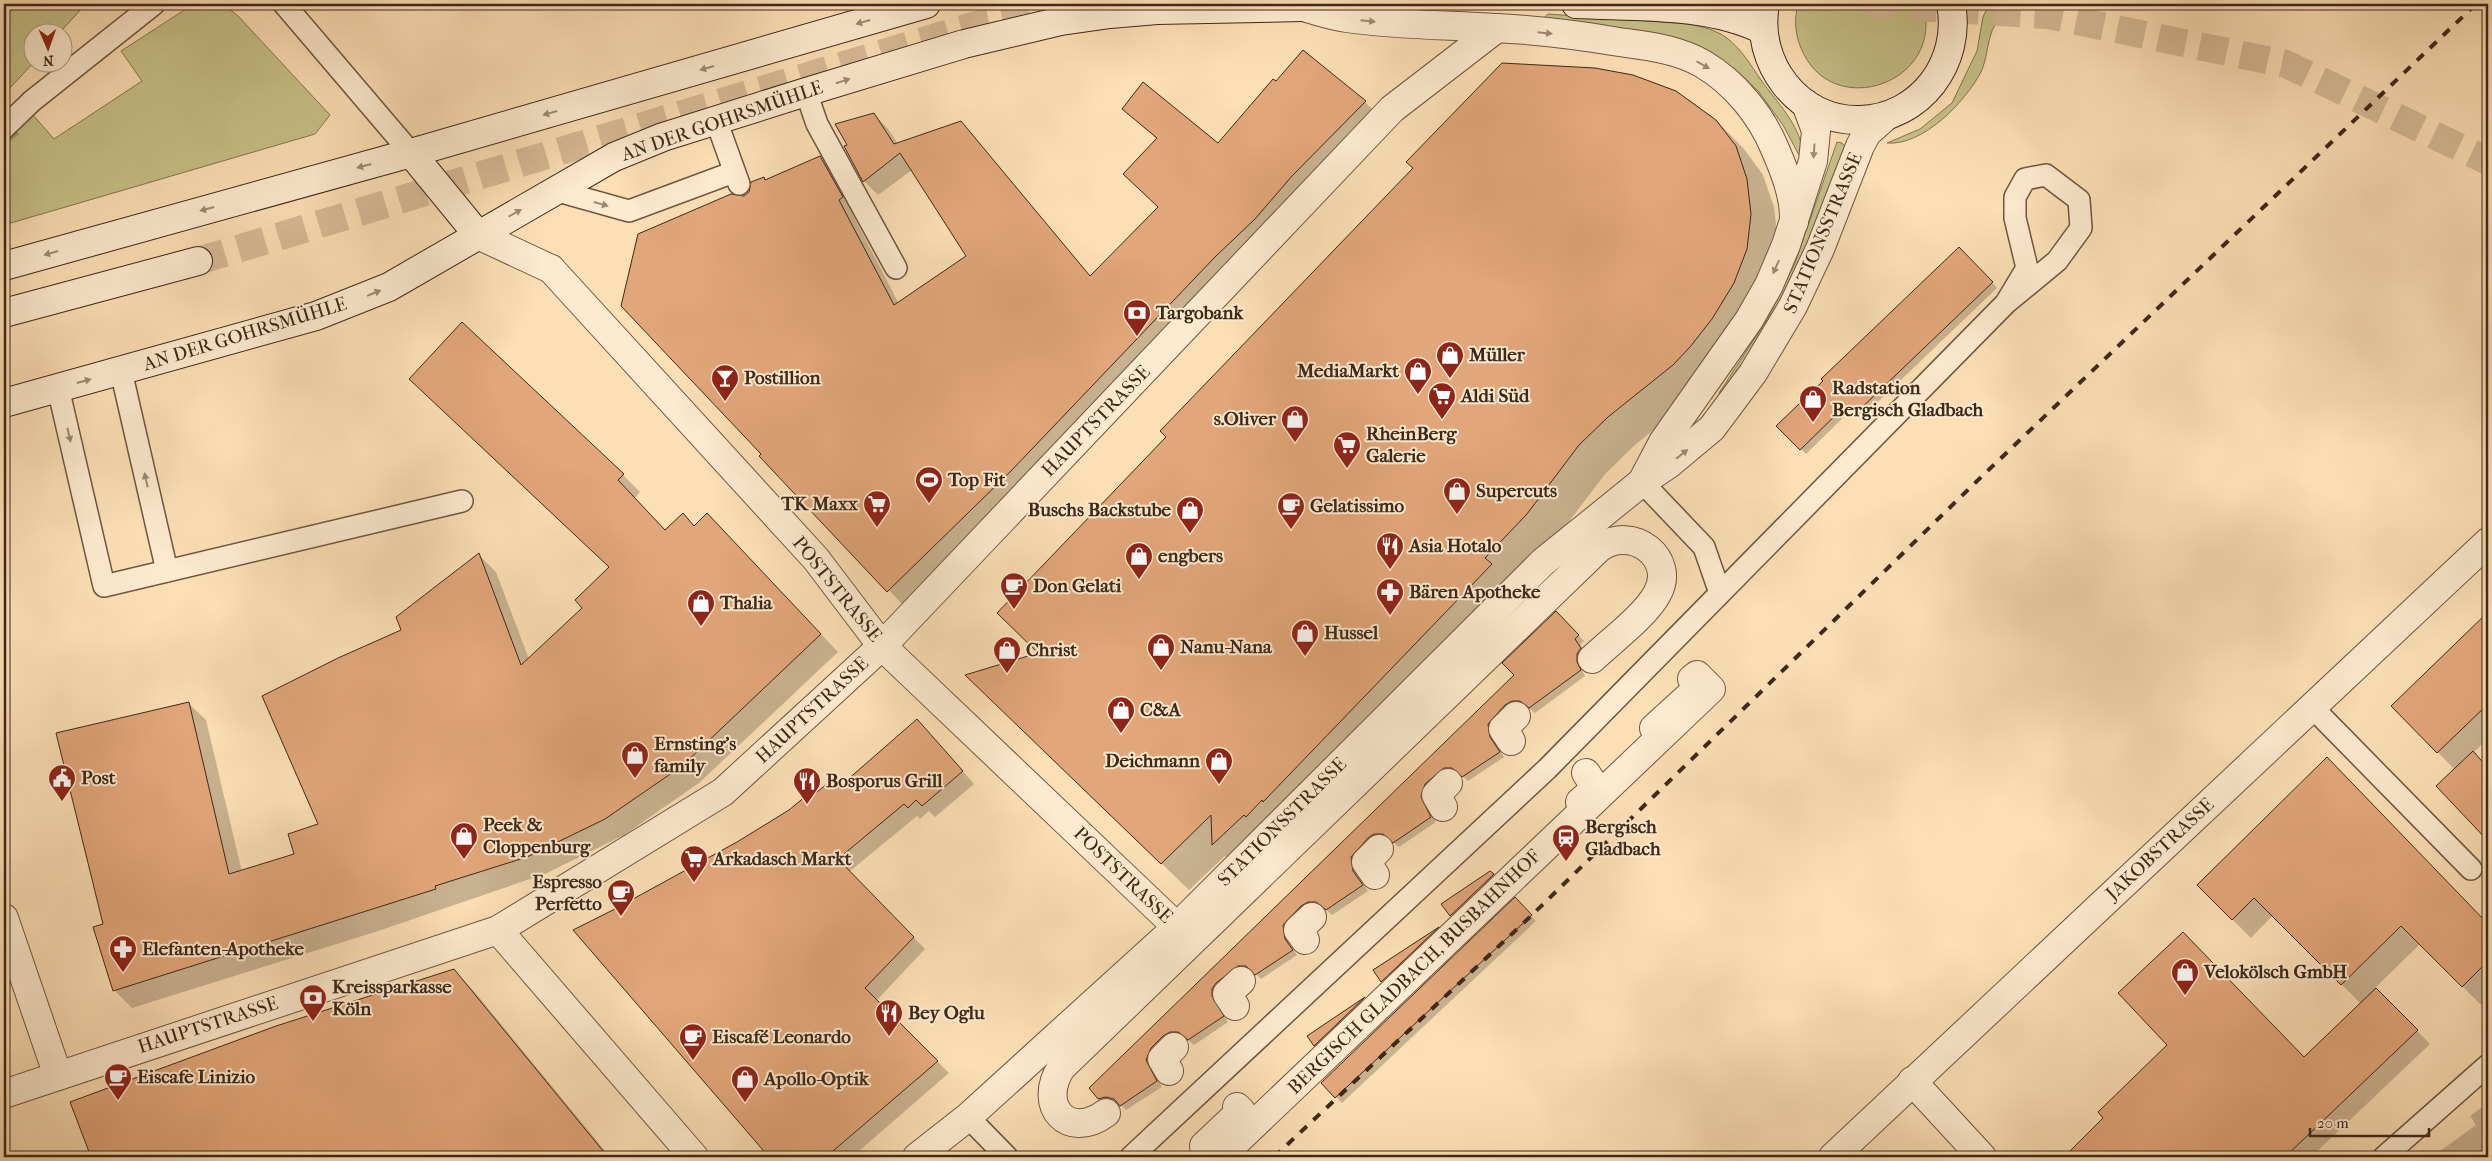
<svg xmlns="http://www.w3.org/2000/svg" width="2492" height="1161" viewBox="0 0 2492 1161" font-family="'IM FELL French Canon',serif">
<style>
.green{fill:#c7c088;stroke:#827450}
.shadow{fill:#0003}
.building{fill:#e1a679;stroke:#3e2819}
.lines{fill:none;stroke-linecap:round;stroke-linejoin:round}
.secondary-tunnel{stroke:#d6ba96;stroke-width:28;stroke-dasharray:28 14;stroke-linecap:butt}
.service-casing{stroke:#6e5640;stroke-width:24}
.pedestrian-casing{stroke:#6e5640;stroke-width:30}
.minor-casing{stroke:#6e5640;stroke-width:30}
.secondary-casing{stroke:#3e2819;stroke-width:30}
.service{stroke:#fdeacf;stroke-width:21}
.pedestrian{stroke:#fdeacf;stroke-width:28}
.minor{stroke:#fdeacf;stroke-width:28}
.secondary{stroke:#fdeacf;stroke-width:28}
.rail{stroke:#3e2819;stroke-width:4;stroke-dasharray:9 9;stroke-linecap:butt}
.oneway{fill:#9e8974}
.labels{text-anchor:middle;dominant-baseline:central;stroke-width:4;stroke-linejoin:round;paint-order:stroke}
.street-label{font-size:19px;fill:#3e2819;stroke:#fdeacf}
.poi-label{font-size:19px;font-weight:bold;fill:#3e2819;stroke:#fdeacf;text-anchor:start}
</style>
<rect width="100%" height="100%" fill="#fcdfb5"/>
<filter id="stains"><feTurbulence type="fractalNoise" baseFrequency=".004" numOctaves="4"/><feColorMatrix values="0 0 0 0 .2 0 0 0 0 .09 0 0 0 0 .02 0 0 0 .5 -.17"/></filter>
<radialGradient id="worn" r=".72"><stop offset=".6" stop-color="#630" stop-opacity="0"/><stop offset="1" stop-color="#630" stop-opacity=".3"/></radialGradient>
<g class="green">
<path d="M4,4H86L60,32H32L33,63L10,88L4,80Z"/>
<path d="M198,4H223L238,16L330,115L315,134L4,225V115H33L54,139L142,81L121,51L189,7Z"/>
<path d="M1798,4H1923C1946,83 1831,123 1801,48C1795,34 1794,19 1798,4Z"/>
<path d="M1989,4H2007C2003,13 1996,21 1992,31C1987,44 1987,59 1981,72C1965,102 1923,146 1887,143L1920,129L1952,103L1977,51L1983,17Z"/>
<path d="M1548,14L1691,24C1703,27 1716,30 1727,38C1742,50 1750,64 1761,80C1778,104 1799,123 1803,153L1799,155L1783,125L1759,92L1735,69L1705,50L1535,27Z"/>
<path d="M1837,142L1842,143L1845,147L1797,279L1726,398L1719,393L1768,318L1795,263Z"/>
</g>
<g class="shadow">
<path d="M1664,87L1690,100L1716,120L1744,149L1763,175L1774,207L1778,242L1700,392L1636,444L1606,473L1554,541L1241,872L1225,856L1189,890L994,702L1040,654Z"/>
<path d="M1365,102L1379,116L903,605L761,456L763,454L744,197L765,181L820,158L835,172L856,212L853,215L899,304L968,257L912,170L878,195L864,181L874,114L888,129L898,144L960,122L1091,277L1159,207L1158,140L1123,109L1218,145Z"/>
<path d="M4,115L19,134L4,146Z"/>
<path d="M1959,248L1997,288L1860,419L1851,410L1806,454L1778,426Z"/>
<path d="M428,396L623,475L640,492L635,498L665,531L683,514L695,527L724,532L838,652L699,783L624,835L545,874L375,932L132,1008L114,990L104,924L188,703L206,720L242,872L296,855L319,825L403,631L479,555L496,572L529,659L583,608L611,567Z"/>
<path d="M1556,613L1584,641L1580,645L1586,654L1582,659L1581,668L1585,676L1535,713L1526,706H1517L1493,730L1495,744L1504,757L1468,781L1459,773H1450L1425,803L1436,822L1399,847L1389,839H1380L1356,863L1358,877L1368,891L1332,915L1323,907H1314L1288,931L1290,945L1297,955L1261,979L1253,971L1244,970L1216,1003L1228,1022L1194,1045L1184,1037H1175L1151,1066L1162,1087L1126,1110L1120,1104L1112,1102L1105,1104L1099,1099L1516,675Z"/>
<path d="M2480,622L2488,630V738L2473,753L2488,769V839L2438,786L2455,770L2393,706Z"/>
<path d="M929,733L974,784L935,817L929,811L920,819L917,816L849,872L925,949L876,1001L949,1073L852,1157H771L575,930L614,912L738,843L813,798L839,789Z"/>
<path d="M2345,777L2488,925V997L2481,1005L2420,944L2375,988L2430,1044L2311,1157H2091L2078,1145L2105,1118L2304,1059L2361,1004L2273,915L2251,938L2198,885Z"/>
<path d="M1490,872L1498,880L1456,921L1443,904Z"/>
<path d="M1515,899L1536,921L1342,1103L1323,1083Z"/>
<path d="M1438,929L1443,933L1387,986L1375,970Z"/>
<path d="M453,970L473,990L610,1157H92L72,1102Z"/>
<path d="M1365,999L1370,1003L1320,1050L1308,1036Z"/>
<path d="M2488,1103V1157H2432L2476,1125L2470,1116Z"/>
</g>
<g class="building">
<path d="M1303,50L1366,101L1292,176L1255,219L1215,257L1010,472L887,592L759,456L761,454L621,306L638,234L731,194L744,196L749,192L751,182L764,177L765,180L820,156L843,197L839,200L894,305L966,256L900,153L863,182L844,146L847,145L835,124L874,113L894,144L961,121L1090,276L1158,207L1123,174L1157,138L1122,109L1143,82L1218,143L1273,79L1276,81Z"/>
<path d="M1502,63L1595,68L1633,75L1676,91L1716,120L1736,146L1747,179L1751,214L1747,249L1734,283L1712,319L1690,347L1673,365L1608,417L1579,445L1527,514L1485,558L1492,564L1263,802L1262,800L1246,817L1244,815L1212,845L1211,815L1161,864L965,675L1038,653L997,613L1166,437L1160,431L1413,168L1406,162Z"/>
<path d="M1959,247L1993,282L1854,415L1845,406L1800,450L1776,426L1823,381L1821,379Z"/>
<path d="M462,322L624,474L618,480L665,530L683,513L694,526L707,513L821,634L682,766L605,819L527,857L435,886L436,889L113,991L93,927L103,924L56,733L189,702L229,874L294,854L288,834L318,824L262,696L338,658L401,630L396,617L479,553L521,665L582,608L575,600L609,567L409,379Z"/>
<path d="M1556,611L1579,635L1575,639L1581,648L1577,654V662L1581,670L1529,708L1520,701H1512L1505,705L1488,724L1490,737L1500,752L1462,777L1452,768H1444L1425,784L1421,797L1431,817L1393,843L1383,834H1374L1368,838L1351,857L1353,871L1363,885L1326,910L1316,902H1308L1301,906L1283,925L1285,939L1293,950L1255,975L1246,966H1238L1216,983L1212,989V996L1224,1016L1188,1040L1178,1032H1170L1163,1036L1151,1048L1146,1060L1157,1081L1120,1106L1114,1099L1106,1097L1098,1099L1089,1088L1514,675L1502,663Z"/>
<path d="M2488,612V704L2437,753L2391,706Z"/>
<path d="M917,719L963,771L922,806L916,800L908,808L904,804L838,859L914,937L865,988L938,1061L826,1157H769L573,930L613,910L737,842L789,810L806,796H812L832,780L838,788Z"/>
<path d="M2473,751L2488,768V841L2436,786Z"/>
<path d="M2327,757L2488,924V961L2462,987L2401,926L2341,985L2254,898L2232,920L2197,885Z"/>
<path d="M1490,871L1494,874L1450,916L1441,904Z"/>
<path d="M1515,897L1532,915L1335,1098L1321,1083Z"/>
<path d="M1439,927L1381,982L1373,970Z"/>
<path d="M2183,932L2304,1057L2376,988L2418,1030L2285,1157H2064L2103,1118L2098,1112L2167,1045L2118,993Z"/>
<path d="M454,969L608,1157H91L70,1102L276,1026Z"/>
<path d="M1365,997L1314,1046L1307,1036Z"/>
</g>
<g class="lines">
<g class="secondary-tunnel">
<path d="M1867,4L2048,15L2286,64L2488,161"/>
<path d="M198,261L976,25L1055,10"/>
</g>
<g class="service-casing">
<g id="service">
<path d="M284,4L411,153"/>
<path d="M806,92L817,124L896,268"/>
<path d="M716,120L739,184"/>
<path d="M4,128L32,101L154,4"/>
<path d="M554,190L629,211L734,172"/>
<path d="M121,371L167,571"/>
<path d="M58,388L104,586L462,501"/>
<path d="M1642,482L1704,547L1720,593"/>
<path d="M2312,707L2471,869"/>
<path d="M968,1117L1007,1157"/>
<path d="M1131,1157L1547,769L2006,303L2057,261L2081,228L2079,200L2046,175L2025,179L2015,197V218L2027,268L2006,303"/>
<path d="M2384,1157L2488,1065"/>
</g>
</g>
<g class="pedestrian-casing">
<g id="pedestrian">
<path d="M551,269L816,559L882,646L1177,927"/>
<path d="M1511,741L1503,729L1516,716"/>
<path d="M1580,802L1596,788L1586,773"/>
<path d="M1443,807L1436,795L1448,783"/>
<path d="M1375,875L1366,862L1379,849"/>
<path d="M4,918L58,1076"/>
<path d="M498,930L694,1157"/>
<path d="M1305,940L1298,930L1312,917"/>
<path d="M1235,1006L1227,994L1241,981"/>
<path d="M1169,1071L1162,1059L1174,1047"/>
<path d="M4,1094L498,930L723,792L882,646L1392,109L1497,28"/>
<path d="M1106,1113C1068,1141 1037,1106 1061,1068L1599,548C1633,524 1677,559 1657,594C1646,615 1610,642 1592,659"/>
<path d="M1204,1146L1241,1111L1237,1107"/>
<path d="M1220,1157L1711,689L1697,675L1692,679L1698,688L1654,728"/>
</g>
</g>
<g class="minor-casing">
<g id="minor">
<path d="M1303,7C1318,11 1332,16 1347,18C1396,25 1446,25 1495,28C1536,30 1578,35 1619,42C1647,46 1678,49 1703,64C1735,83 1761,115 1775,149C1785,172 1795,197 1794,222"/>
<path d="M478,235L551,269"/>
<path d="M1643,480L1663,442L1749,320L1769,285L1786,245L1813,161L1816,131L1806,104"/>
<path d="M1912,1081L1982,1157"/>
<path d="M917,1157L968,1117L1177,927L1543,562L1642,482L1669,464L1712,428L1753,373L1793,306L1820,249L1860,146L1867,133L1886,116"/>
<path d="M1833,1157L2488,542"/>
</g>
</g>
<g class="secondary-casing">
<g id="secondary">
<path d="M1576,4C1636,7 1709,3 1763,30"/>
<path d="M1765,4C1754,62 1798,122 1860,120C1921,118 1962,62 1951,4"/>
<path d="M411,153L478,235"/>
<path d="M4,266L411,153L926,4"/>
<path d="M4,313L198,261"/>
<path d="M4,403L316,316L389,287L614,157L663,137L806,92L964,44L1061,21L1110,14L1157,10L1303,7L1326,4"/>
</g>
</g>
<use href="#service" class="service"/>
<use href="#pedestrian" class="pedestrian"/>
<use href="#minor" class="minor"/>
<use href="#secondary" class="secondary"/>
<path class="rail" d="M1274,1157L1532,915L1976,482L2476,4"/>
</g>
<defs><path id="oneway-solid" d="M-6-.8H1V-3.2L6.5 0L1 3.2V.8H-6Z" transform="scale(1.25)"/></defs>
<g class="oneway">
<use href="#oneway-solid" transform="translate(1368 21) rotate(6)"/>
<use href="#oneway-solid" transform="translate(863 22) rotate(164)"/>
<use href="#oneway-solid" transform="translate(1545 33) rotate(6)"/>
<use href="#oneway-solid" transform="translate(1703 65) rotate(30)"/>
<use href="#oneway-solid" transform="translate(707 68) rotate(164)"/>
<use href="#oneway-solid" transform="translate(843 81) rotate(-17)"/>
<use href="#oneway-solid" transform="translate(550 113) rotate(164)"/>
<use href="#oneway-solid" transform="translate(1814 151) rotate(94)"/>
<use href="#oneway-solid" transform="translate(364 166) rotate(165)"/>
<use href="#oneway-solid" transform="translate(601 204) rotate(16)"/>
<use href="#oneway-solid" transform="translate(207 209) rotate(165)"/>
<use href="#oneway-solid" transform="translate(515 213) rotate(-30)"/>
<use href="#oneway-solid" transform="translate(51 253) rotate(164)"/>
<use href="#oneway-solid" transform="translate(1776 267) rotate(114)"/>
<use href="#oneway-solid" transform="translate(374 293) rotate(-22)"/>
<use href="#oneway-solid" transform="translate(84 381) rotate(-15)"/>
<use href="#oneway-solid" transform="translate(69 435) rotate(77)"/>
<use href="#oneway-solid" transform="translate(1682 454) rotate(-39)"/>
<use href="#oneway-solid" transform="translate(146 480) rotate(-103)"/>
</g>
<defs>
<g id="bank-pin" transform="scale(1.4375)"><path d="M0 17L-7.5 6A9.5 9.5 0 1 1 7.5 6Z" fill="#8f2418" stroke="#fdeacf"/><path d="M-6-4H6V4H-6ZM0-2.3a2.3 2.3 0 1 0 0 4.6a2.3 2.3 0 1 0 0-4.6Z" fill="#fff"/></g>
<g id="shop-pin" transform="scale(1.4375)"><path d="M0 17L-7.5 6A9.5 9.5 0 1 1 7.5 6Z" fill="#8f2418" stroke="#fdeacf"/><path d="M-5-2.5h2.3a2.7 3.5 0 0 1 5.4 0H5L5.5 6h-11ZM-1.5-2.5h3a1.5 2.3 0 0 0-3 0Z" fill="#fff"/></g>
<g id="bar-pin" transform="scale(1.4375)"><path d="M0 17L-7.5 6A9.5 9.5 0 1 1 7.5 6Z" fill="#8f2418" stroke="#fdeacf"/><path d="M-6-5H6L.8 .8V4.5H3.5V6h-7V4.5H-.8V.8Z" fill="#fff"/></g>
<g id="supermarket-pin" transform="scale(1.4375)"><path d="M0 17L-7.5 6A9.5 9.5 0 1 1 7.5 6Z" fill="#8f2418" stroke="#fdeacf"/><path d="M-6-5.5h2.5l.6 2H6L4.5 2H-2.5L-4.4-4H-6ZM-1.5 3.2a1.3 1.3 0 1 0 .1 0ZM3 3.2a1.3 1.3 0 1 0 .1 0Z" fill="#fff"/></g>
<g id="stadium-pin" transform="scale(1.4375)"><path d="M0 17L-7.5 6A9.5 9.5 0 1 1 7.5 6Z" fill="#8f2418" stroke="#fdeacf"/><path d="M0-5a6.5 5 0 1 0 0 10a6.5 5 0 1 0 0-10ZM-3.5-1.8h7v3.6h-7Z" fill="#fff"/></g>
<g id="cafe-pin" transform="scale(1.4375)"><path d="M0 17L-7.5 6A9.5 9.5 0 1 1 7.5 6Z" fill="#8f2418" stroke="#fdeacf"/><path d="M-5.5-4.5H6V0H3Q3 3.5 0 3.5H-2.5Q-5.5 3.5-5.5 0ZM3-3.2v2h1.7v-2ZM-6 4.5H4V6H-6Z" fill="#fff"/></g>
<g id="restaurant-pin" transform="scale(1.4375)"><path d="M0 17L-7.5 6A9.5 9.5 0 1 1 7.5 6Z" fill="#8f2418" stroke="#fdeacf"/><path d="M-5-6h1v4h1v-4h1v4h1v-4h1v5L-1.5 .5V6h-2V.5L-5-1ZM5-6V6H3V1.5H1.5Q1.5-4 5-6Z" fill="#fff"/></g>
<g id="pharmacy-pin" transform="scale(1.4375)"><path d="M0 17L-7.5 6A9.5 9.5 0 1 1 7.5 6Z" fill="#8f2418" stroke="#fdeacf"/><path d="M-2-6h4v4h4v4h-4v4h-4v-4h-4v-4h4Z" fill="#fff"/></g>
<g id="civic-pin" transform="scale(1.4375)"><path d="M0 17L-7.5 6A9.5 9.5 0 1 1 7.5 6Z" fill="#8f2418" stroke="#fdeacf"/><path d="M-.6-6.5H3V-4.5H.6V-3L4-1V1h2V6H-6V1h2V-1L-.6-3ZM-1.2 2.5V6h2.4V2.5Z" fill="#fff"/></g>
<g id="station-pin" transform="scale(1.4375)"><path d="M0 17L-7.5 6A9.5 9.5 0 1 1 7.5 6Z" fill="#8f2418" stroke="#fdeacf"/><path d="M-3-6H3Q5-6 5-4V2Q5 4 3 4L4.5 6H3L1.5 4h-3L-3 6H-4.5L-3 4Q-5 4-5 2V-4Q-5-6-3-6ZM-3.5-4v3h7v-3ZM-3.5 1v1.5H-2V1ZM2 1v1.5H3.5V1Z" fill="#fff"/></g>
</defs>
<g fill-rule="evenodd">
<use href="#bank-pin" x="1137" y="313"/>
<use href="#shop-pin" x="1450" y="355"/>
<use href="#shop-pin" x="1418" y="371"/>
<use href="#bar-pin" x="725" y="378"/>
<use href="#supermarket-pin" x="1442" y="396"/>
<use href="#shop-pin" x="1813" y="399"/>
<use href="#shop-pin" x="1295" y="419"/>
<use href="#supermarket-pin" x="1347" y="445"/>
<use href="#stadium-pin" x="929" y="480"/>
<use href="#shop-pin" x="1457" y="491"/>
<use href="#supermarket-pin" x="877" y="504"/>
<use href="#cafe-pin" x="1291" y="506"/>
<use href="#shop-pin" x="1190" y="510"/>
<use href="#restaurant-pin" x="1390" y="546"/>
<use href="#shop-pin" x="1139" y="556"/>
<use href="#cafe-pin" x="1014" y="586"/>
<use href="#pharmacy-pin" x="1390" y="592"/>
<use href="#shop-pin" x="701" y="603"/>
<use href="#shop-pin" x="1305" y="633"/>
<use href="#shop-pin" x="1161" y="647"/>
<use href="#shop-pin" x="1007" y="650"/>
<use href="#shop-pin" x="1121" y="710"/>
<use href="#shop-pin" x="635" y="755"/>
<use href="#shop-pin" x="1219" y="761"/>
<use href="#civic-pin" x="62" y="778"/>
<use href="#restaurant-pin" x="807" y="781"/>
<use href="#shop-pin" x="464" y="836"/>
<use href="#station-pin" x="1566" y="838"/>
<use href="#supermarket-pin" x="694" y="859"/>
<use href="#cafe-pin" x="621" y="893"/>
<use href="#pharmacy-pin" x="123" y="949"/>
<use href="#shop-pin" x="2185" y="972"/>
<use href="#bank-pin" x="313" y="998"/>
<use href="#restaurant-pin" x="889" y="1013"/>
<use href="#cafe-pin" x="693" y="1037"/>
<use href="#cafe-pin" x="118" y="1077"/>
<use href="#shop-pin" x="745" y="1079"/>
</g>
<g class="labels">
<g class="street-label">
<text transform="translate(722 121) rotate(-19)">AN DER GOHRSMÜHLE</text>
<text transform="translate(1823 233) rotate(-67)">STATIONSSTRASSE</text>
<text transform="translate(245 334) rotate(-17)">AN DER GOHRSMÜHLE</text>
<text transform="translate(1096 421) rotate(-46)">HAUPTSTRASSE</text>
<text transform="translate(837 589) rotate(51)">POSTSTRASSE</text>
<text transform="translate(812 710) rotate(-43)">HAUPTSTRASSE</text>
<text transform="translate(1282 822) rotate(-45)">STATIONSSTRASSE</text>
<text transform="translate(2160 849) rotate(-43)">JAKOBSTRASSE</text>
<text transform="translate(1123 875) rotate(44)">POSTSTRASSE</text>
<text transform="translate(1414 972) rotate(-44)">BERGISCH GLADBACH, BUSBAHNHOF</text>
<text transform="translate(208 1025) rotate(-18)">HAUPTSTRASSE</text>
</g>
<g class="poi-label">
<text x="1156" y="313">Targobank</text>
<text x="1469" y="355">Müller</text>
<text x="1399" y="371" text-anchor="end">MediaMarkt</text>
<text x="744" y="378">Postillion</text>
<text x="1832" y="388">Radstation<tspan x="1832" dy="22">Bergisch Gladbach</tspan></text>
<text x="1461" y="396">Aldi Süd</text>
<text x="1276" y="419" text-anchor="end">s.Oliver</text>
<text x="1366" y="434">RheinBerg<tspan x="1366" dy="22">Galerie</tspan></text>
<text x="948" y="480">Top Fit</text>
<text x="1476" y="491">Supercuts</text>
<text x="858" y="504" text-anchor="end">TK Maxx</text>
<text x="1310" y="506">Gelatissimo</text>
<text x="1171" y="510" text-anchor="end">Buschs Backstube</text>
<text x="1409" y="546">Asia Hotalo</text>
<text x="1158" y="556">engbers</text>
<text x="1033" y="586">Don Gelati</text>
<text x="1409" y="592">Bären Apotheke</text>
<text x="720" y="603">Thalia</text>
<text x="1324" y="633">Hussel</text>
<text x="1180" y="647">Nanu-Nana</text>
<text x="1026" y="650">Christ</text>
<text x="1140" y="710">C&amp;A</text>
<text x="654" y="744">Ernsting's<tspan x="654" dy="22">family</tspan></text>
<text x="1200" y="761" text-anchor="end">Deichmann</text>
<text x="81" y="778">Post</text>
<text x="826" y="781">Bosporus Grill</text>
<text x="483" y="825">Peek &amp;<tspan x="483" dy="22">Cloppenburg</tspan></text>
<text x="1585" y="827">Bergisch<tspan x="1585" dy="22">Gladbach</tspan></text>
<text x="713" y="859">Arkadasch Markt</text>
<text x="602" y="882" text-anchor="end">Espresso<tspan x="602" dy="22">Perfetto</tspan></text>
<text x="142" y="949">Elefanten-Apotheke</text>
<text x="2204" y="972">Velokölsch GmbH</text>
<text x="332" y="987">Kreissparkasse<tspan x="332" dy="22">Köln</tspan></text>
<text x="908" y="1013">Bey Oglu</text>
<text x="712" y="1037">Eiscafé Leonardo</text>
<text x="137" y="1077">Eiscafe Linizio</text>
<text x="764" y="1079">Apollo-Optik</text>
</g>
</g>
<rect width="2492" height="1161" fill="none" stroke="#fcdfb5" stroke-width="20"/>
<rect x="5" y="5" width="2482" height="1151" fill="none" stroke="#3e2819" stroke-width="2.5"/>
<rect x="10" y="10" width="2472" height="1141" fill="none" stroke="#3e2819"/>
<g transform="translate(48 48) rotate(178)"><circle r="24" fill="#fdeacf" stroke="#b19c86"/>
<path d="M0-4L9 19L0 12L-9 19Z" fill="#8f2418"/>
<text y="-8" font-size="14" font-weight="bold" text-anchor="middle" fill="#3e2819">N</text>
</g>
<path d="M2310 1128v8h119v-8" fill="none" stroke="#3e2819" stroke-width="2.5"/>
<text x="2317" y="1128" font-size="15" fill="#3e2819" stroke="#fdeacf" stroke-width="4" paint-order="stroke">20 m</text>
<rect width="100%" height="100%" filter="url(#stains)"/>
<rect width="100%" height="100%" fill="url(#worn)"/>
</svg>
